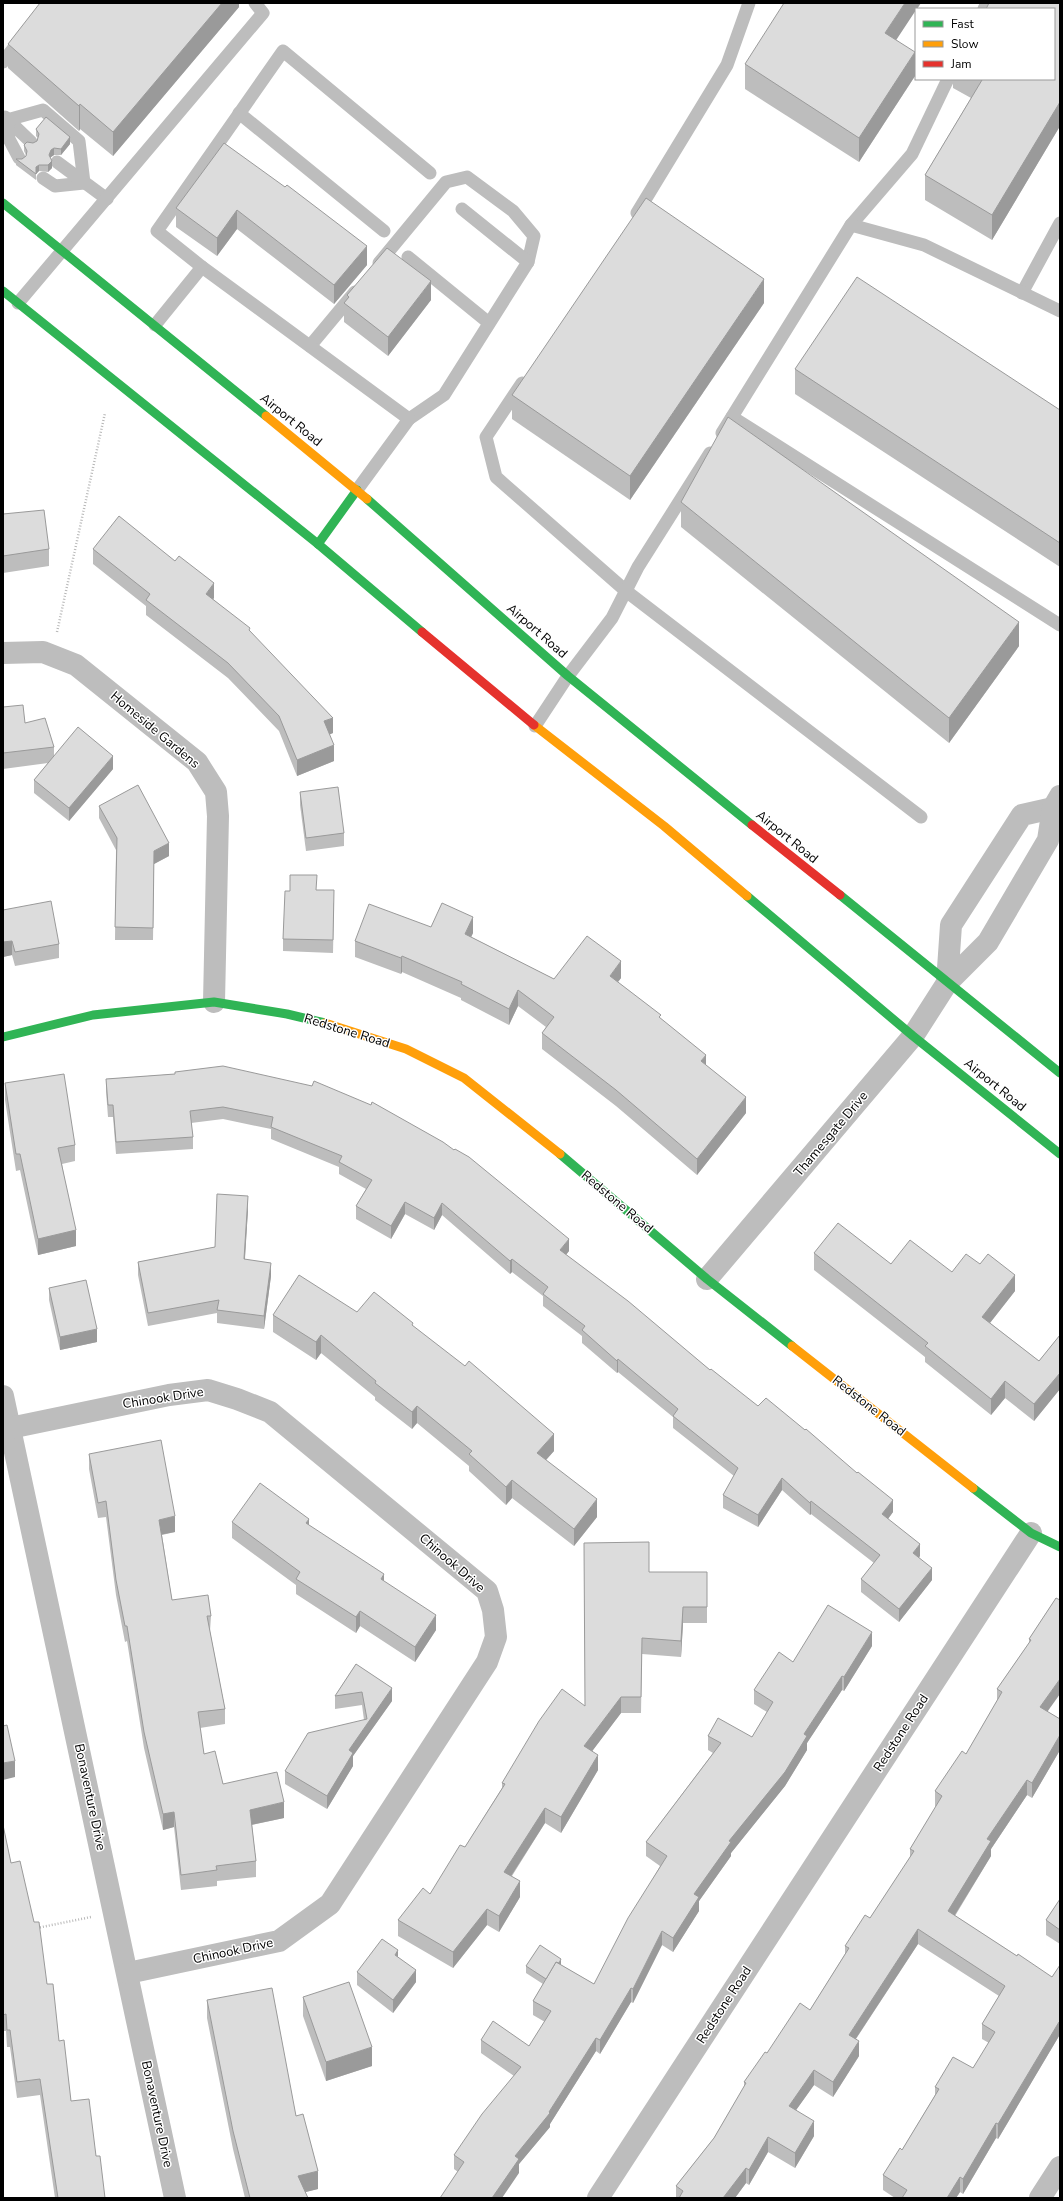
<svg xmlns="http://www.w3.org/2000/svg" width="1063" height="2201" viewBox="0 0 1063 2201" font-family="'Nunito Sans',sans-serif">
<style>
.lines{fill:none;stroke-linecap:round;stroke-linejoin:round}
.path{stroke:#b8b8b8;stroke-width:2.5;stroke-dasharray:1 2;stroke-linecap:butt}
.lane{stroke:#bdbdbd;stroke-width:13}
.street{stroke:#bdbdbd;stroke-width:22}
.fast{stroke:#30b455;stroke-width:9}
.slow{stroke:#ff9f0a;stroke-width:9}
.jam{stroke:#e5322d;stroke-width:9}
.wall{fill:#bdbdbd}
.shaded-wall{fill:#9a9a9a}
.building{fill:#dcdcdc;stroke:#9a9a9a}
.labels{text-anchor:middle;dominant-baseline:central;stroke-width:3;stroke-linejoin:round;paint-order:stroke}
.street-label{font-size:13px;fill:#000;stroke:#fff}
</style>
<rect width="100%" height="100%" fill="#fff"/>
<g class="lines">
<g class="path">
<path d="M57,632L105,413"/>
<path d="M37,1928L91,1917"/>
</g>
<g class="lane">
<path d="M984,9L987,3"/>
<path d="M3,62L19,41"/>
<path d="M239,113L384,231"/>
<path d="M5,117L31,142"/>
<path d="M19,158L9,139L7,120L43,110L79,141L84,183L55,186L43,178"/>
<path d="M57,162L107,199"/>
<path d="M637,213L727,65L749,3"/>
<path d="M851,225L912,154L948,79"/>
<path d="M408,257L489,323"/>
<path d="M379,263L446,182L467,177L513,211L534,236L528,262"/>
<path d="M1022,293L1060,223"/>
<path d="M18,303L263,13L255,3"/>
<path d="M155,325L202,267"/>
<path d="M310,346L355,292"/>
<path d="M522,383L486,437L496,477L626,591L921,817"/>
<path d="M732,417L1060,625"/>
<path d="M409,419L444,395L528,262L462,209"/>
<path d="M722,433L851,225L924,245L1060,311"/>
<path d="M357,490L409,419L202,267L157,231L283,51L430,173"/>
<path d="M535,726L568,676L612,618L638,567L710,453"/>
</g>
<g class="street">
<path d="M3,653L43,652L76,665L197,762L216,792L218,816L214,1002"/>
<path d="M947,983L951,925L1022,815L1053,808"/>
<path d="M707,1279L913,1036L947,983L988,942L1048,840L1053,808L1060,796"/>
<path d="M3,1396L175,2198"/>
<path d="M10,1428L169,1395L208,1390L237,1399L270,1412L487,1591L493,1610L496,1637L487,1662L330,1904L279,1941L128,1973"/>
<path d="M598,2198L1031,1533"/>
<path d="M1040,2198L1060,2167"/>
</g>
<g class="fast">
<path d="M3,203L266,416"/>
<path d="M3,291L318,544L422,632"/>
<path d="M367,499L568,676L752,825"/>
<path d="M318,544L357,490"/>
<path d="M840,895L1060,1073"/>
<path d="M747,896L913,1036L1060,1154"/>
<path d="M3,1037L93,1015L214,1002L287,1014L325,1023"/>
<path d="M560,1154L707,1279L792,1346"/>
<path d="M973,1488L1031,1533L1060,1547"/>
</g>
<g class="slow">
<path d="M266,416L367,499"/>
<path d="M534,725L664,826L747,896"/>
<path d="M325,1023L406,1049L464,1078L560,1154"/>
<path d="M792,1346L973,1488"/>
</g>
<g class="jam">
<path d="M422,632L534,725"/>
<path d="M752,825L840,895"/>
</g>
</g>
<g class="wall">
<path d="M239,3V7L113,156L80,129L79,131L8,68V44L91,4Z"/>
<path d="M1060,3V126L992,240L925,200V175L971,98L953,88V79H1054Z"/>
<path d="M897,40L915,76L859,162L745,89V64Z"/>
<path d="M36,129L70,144L61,155H54L51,157L50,158L52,168L48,172L39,171L36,174V180L16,165V159H22L26,156V155L24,151V145L33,143L37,141L38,138L36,136Z"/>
<path d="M224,143L367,265L334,304L237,229L217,256L176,227V208Z"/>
<path d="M347,295L431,300L388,356L344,322V303L347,299Z"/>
<path d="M764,303L630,500L512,419V395Z"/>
<path d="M795,369L1060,410V567L795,394Z"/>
<path d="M681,502L1019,646L949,743L681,527Z"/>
<path d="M3,514L49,549V566L3,573Z"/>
<path d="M93,549L214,598L213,599L250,632L333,733L329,734L334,761L297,776L279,731L228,678L146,615V606L93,564Z"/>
<path d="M3,707L25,723L54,747V757L113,769L69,821L34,793V780L48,763L3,769Z"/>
<path d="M300,792L344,833V846L306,851L300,805Z"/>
<path d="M99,806L169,856L154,864L153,940H115L116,850L99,818Z"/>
<path d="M317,890L334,903L333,953L283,951V939L290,891Z"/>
<path d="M3,910L59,944V958L15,966L12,955L3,957Z"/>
<path d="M431,927L473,933L471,937L554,979L621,978L618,982L661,1019L706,1065L746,1113L697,1175L616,1106L542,1049V1033L546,1027L518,1006L509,1025L461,1000V998L402,972L401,974L355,957V941Z"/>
<path d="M175,1072L569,1251L566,1255L710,1370L893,1512L888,1519L920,1556L919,1557L932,1580L899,1622L861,1592V1579L874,1563L811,1514L810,1515L782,1490L758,1527L723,1508V1495L734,1476L673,1428V1417L618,1372L617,1373L582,1343V1336L543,1306V1296L512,1272L510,1274L442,1215L434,1230L405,1214L391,1239L356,1219V1206L366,1189L339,1174V1167L271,1139V1129L223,1119L191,1123L193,1137V1149L116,1154L113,1117H108L106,1091V1079L175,1074Z"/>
<path d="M5,1083L75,1145V1161L62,1164L76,1246L38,1255L20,1170L16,1171L5,1100Z"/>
<path d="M248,1209L245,1259L271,1276L264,1329L217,1323V1313L148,1326L138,1275V1262L215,1247Z"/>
<path d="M814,1253L952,1272L980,1264L1015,1291L990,1323L1039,1361L1060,1335V1389L1034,1421L1005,1398L991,1415L925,1362V1357L814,1270Z"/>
<path d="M49,1288L97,1342L60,1350L49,1300Z"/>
<path d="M357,1312L413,1326L554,1451L546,1460L597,1517L574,1546L512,1498L506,1505L469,1471V1466L417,1423L412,1429L375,1400V1397L321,1353L316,1360L273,1332V1315Z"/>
<path d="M89,1454L175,1532L162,1535L172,1600L211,1616L210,1631L225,1709V1724L200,1728L204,1754L223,1784L284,1818L252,1825L256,1861V1877L217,1881V1886L181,1890L174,1827L163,1830L144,1748L127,1641L125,1642L116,1595L106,1517L98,1518L89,1469Z"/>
<path d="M232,1522L309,1525L384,1581L436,1630L415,1662L360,1626L356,1633L296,1594V1585L232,1538Z"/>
<path d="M649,1572H707V1623H683L681,1657L642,1654L641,1713H621L592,1751L598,1770L561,1833L545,1823L512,1876L520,1897L499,1932L487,1925L453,1968L398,1936V1920L430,1894L465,1847L502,1788V1783L585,1706Z"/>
<path d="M1056,1598L1048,1712L1060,1719V1750L1032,1798L1027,1795L991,1849V1856L955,1916L1017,1956L1052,1977L1060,1965V2037L1059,2036L998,2139L996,2138L963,2194L960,2192L956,2198H895L883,2190V2175L902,2150L935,2095V2087L973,2068L989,2043L982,2039V2024L999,1996L918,1944L856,2039L859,2056L833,2097L814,2085L796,2110L814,2136L795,2168L768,2152L749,2185L746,2183L735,2198H676V2186L714,2138L744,2087V2082L767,2053L810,2010L845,1954V1946L870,1918L910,1858V1849L936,1807L935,1806V1791L966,1754L997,1701V1689L1029,1643V1639Z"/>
<path d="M872,1646L844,1691L842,1690L807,1743V1750L785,1786L731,1853V1856L699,1901V1911L673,1952L662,1945L633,2003L631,2002L600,2054L596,2051L550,2124V2127L519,2164V2173L458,2172L454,2169V2155L514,2076L481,2053V2040L529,2046L545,2022L533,2015V2001L543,1984L526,1973V1966L561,1965L594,1984L660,1866L646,1856V1842L713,1753L708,1750V1736L752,1737L767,1712L754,1704V1690L793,1662Z"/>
<path d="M356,1664L392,1701L353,1756V1766L327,1809L285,1784V1771L364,1720L362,1705L335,1709V1696Z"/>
<path d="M3,1825L11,1863L47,1984L71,2101L96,2156L105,2198H55L40,2095L17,2098L10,2047H7L6,2031H3Z"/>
<path d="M1060,1899V1944L1046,1935V1920Z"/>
<path d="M398,1957L416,1982L393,2013L357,1985V1972Z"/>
<path d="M303,1997L372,2066L326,2081L303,2016Z"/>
<path d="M207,2000L296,2116L318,2189L305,2192L308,2198H245L233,2149L207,2018Z"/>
</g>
<g class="shaded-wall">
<path d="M222,3H239V7L113,156V132Z"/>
<path d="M905,3H921L917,9H916V10L885,57V33Z"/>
<path d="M915,52V76L859,162V138Z"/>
<path d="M1060,102V126L992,240V215Z"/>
<path d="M80,104V129L79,131V106Z"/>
<path d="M70,137V144L61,155V149Z"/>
<path d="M54,148V155L51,157L49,161V155L51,150Z"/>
<path d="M52,161V168L48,172V165Z"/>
<path d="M39,165V171L36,174V180V167Z"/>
<path d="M237,210V229L217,256V238Z"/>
<path d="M367,246V265L334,304V285Z"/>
<path d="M764,279V303L630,500V476Z"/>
<path d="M431,281V300L388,356V337Z"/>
<path d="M214,583V598L206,609V594Z"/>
<path d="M1019,622V646L949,743V718Z"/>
<path d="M333,718V733L324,737V721Z"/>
<path d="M334,745V761L297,776V760Z"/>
<path d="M113,756V769L69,821V808Z"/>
<path d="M169,843V856L154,864L153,940L154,851Z"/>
<path d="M473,917V933L465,950V934Z"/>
<path d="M12,941V955L3,957V942Z"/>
<path d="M402,956V972L401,974V958Z"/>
<path d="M621,961V978L610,992V976Z"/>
<path d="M518,990V1006L509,1025V1009Z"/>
<path d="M706,1055V1071L701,1061Z"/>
<path d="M746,1097V1113L697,1175V1159Z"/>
<path d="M248,1196V1209L244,1272V1259Z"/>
<path d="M405,1202V1214L391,1239V1226Z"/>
<path d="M442,1203V1215L434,1230V1218Z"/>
<path d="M76,1230V1246L38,1255V1239Z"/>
<path d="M569,1239V1251L560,1262V1250Z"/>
<path d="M512,1259V1272L510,1274V1261Z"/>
<path d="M271,1263V1276L264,1329V1316Z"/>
<path d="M1015,1275V1291L982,1333V1317Z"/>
<path d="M97,1329V1342L60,1350V1337Z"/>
<path d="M321,1335V1353L316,1360V1342Z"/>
<path d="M618,1359V1372L617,1373V1361Z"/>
<path d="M1060,1373V1389L1034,1421V1404Z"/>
<path d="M1005,1381V1398L991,1415V1399Z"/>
<path d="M417,1406V1423L412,1429V1412Z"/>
<path d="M554,1434V1451L537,1470V1453Z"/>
<path d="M782,1478V1490L758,1527V1515Z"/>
<path d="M512,1480V1498L506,1505V1487Z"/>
<path d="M597,1499V1517L574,1546V1529Z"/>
<path d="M893,1500V1512L882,1527V1514Z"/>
<path d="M811,1501V1514L810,1515V1503Z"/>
<path d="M175,1516V1532L159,1535V1520Z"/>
<path d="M309,1519V1534L306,1523Z"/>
<path d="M920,1544V1556L913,1565V1553Z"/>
<path d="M932,1568V1580L899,1622V1609Z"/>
<path d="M384,1574V1589L381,1579Z"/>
<path d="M683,1607V1623L681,1657V1641Z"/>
<path d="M360,1611V1626L356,1633V1617Z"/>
<path d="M436,1615V1630L415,1662V1647Z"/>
<path d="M872,1632V1646L844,1691V1677Z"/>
<path d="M842,1676V1690L807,1743V1750L785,1786L731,1853V1856L699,1901V1911L673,1952V1938L694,1894L729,1841L804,1734Z"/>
<path d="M1060,1679V1694L1040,1722V1707Z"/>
<path d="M392,1688V1701L353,1756V1766L327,1809V1796L349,1750Z"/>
<path d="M621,1697V1713L584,1762V1746Z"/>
<path d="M1060,1735V1750L1032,1798V1783Z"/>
<path d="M598,1755V1770L561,1833V1817Z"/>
<path d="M15,1761V1777L3,1780V1763Z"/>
<path d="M1027,1780V1795L991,1849V1856L948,1926V1911L987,1839Z"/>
<path d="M284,1802V1818L250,1825V1810Z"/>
<path d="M545,1808V1823L504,1887V1872Z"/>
<path d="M174,1812V1827L163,1830V1814Z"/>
<path d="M520,1881V1897L499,1932V1916Z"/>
<path d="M487,1909V1925L453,1968V1952Z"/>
<path d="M918,1929V1944L849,2049V2035Z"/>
<path d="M662,1931V1945L633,2003V1989Z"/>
<path d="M398,1950V1963L395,1955Z"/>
<path d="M561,1959V1965L548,1981Z"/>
<path d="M416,1970V1982L393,2013V2000Z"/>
<path d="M631,1988V2002L600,2054V2040Z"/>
<path d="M1059,2022V2036L998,2139V2124Z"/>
<path d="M596,2038V2051L550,2124V2127L519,2164V2173L502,2198H492L515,2156L549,2112Z"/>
<path d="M859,2041V2056L833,2097V2082Z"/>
<path d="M372,2047V2066L326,2081V2062Z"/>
<path d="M814,2070V2085L789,2120V2106Z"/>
<path d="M814,2121V2136L795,2168V2153Z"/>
<path d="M996,2123V2138L963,2194V2179Z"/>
<path d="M768,2137V2152L749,2185V2170Z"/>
<path d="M746,2168V2183L735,2198H723Z"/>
<path d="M318,2171V2189L298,2194V2176Z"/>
<path d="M960,2177V2192L956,2198H947Z"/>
</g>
<g class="building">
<path d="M40,3H90L91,4L92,3H222L113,132L80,104L79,106L8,44Z"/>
<path d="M784,3H905L885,33L915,52L859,138L745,64Z"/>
<path d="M989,3H1060V102L992,215L925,175L982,80L980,79H1054V9H986Z"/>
<path d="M46,117L70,137L61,149L54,148L51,150L49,155L52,161L48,165H39L36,167V174L16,159H22L26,156L27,151L24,145L27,142L33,143L37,141L39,134L36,129Z"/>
<path d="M224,143L285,187L287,185L367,246L334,285L237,210L217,238L176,208Z"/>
<path d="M646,198L764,279L630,476L512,395Z"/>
<path d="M387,248L431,281L388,337L344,303L349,297L347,295Z"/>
<path d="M857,277L1060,410V543L795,369Z"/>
<path d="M728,417L1019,622L949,718L681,502Z"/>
<path d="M44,510L49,549L3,556V514Z"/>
<path d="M119,516L175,561L179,556L214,583L206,594L250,628L249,630L333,718L324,721L334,745L297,760L279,716L228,663L146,600L150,594L93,549Z"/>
<path d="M23,705L25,723L45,718L54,747L3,753V707Z"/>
<path d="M78,727L113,756L69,808L34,780Z"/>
<path d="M138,785L169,843L154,851L153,928L115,927L117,838L99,806Z"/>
<path d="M338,787L344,833L306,838L300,792Z"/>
<path d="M290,875H317L316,890H334L333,940L283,939L285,891H290Z"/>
<path d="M51,901L59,944L15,952L12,941L3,942V910Z"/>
<path d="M442,903L473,917L465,934L554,979L587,936L621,961L610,976L661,1015L659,1017L706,1055L701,1061L746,1097L697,1159L616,1090L542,1033L554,1017L518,990L509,1009L461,984L462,982L402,956L401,958L355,941L369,904L431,927Z"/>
<path d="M223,1066L312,1086L314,1081L371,1105L372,1102L443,1142L454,1150L455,1149L469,1157L569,1239L560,1250L628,1301L710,1370L711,1369L758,1406L766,1398L805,1430L806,1429L857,1473L858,1472L893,1500L882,1514L920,1544L913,1553L932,1568L899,1609L861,1579L880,1555L811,1501L810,1503L782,1478L758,1515L723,1495L738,1468L673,1416L678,1409L618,1359L617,1361L582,1330L585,1326L543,1294L548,1287L512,1259L510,1261L442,1203L434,1218L405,1202L391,1226L356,1206L372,1180L339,1162L342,1156L271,1127L273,1117L223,1107L190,1111L193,1137L116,1142L113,1105H108L106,1079L175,1074V1072Z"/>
<path d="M64,1074L75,1145L58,1148L76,1230L38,1239L20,1154H16L5,1083Z"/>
<path d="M217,1194L248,1196L244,1259L271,1263L264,1316L217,1310L219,1300L148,1313L138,1262L215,1247Z"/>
<path d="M838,1223L891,1264L910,1240L952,1272L966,1254L980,1264L988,1254L1015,1275L982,1317L1039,1361L1060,1335V1373L1034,1404L1005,1381L991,1399L925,1346L928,1343L814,1253Z"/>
<path d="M299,1275L357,1312L374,1292L413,1323L412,1325L465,1366L469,1361L554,1434L537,1453L597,1499L574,1529L512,1480L506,1487L469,1454L472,1451L417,1406L412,1412L375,1383L376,1381L321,1335L316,1342L273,1315Z"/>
<path d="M86,1280L97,1329L60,1337L49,1288Z"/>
<path d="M161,1440L175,1516L159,1520L172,1600L208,1595L211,1616H207L225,1709L198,1712L204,1754L215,1751L223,1784L277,1772L284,1802L250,1810L256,1861L216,1866L217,1870L181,1875L174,1812L163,1814L144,1732L127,1626H125L116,1580L106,1501L98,1503L89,1454Z"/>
<path d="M260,1483L309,1519L306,1523L384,1574L381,1579L436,1615L415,1647L360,1611L356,1617L296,1579L300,1572L232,1522Z"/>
<path d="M649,1542V1572H707V1607H683L681,1641L642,1638L641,1697H621L584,1746L598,1755L561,1817L545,1808L504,1872L520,1881L499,1916L487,1909L453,1952L398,1920L423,1888L430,1894L460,1845L465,1847L505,1784L502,1783L539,1721L562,1689L585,1706L584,1543Z"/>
<path d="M1056,1598L1060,1600V1679L1040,1707L1060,1719V1735L1032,1783L1027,1780L987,1839L991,1841L948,1911L1017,1956L1018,1954L1052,1977L1060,1965V2022H1059L998,2124L996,2123L963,2179L960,2177L947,2198H902L907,2190L883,2175L900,2148L902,2150L939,2089L935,2087L953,2057L973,2068L995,2032L982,2024L1005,1986L918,1929L849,2035L859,2041L833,2082L814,2070L789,2106L814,2121L795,2153L768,2137L749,2170L746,2168L723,2198H679L683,2191L676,2186L714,2138L746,2083L744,2082L765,2052L767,2053L800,2003L810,2010L849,1948L845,1946L865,1915L870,1918L914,1851L910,1849L942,1796L935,1791L962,1751L966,1754L1002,1692L997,1689L1031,1640L1029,1639Z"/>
<path d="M828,1605L872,1632L844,1677L842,1676L804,1734L807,1736L785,1772L729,1841L731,1842L694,1894L699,1897L673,1938L662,1931L633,1989L631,1988L600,2040L596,2038L549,2112L550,2113L515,2156L519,2159L492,2198H440L464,2162L454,2155L482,2114L521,2067L481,2040L493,2021L529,2046L551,2011L533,2001L556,1962L594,1984L628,1918L667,1856L646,1842L721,1743L708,1736L718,1718L752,1737L773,1702L754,1690L779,1652L793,1662Z"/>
<path d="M356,1664L392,1688L349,1750L353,1753L327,1796L285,1771L308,1733L367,1719L362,1692L335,1696Z"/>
<path d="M7,1725L15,1761L3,1763V1726Z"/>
<path d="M3,1825L11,1863L20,1861L34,1922H39L47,1984H53L59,2041L64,2040L71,2101L89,2099L96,2156H100L105,2198H58L40,2079L17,2082L10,2030H7L6,2014L3,2015Z"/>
<path d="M1060,1899V1930L1046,1920Z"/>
<path d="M382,1939L398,1950L395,1955L416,1970L393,2000L357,1972Z"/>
<path d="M540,1945L561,1959L559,1963L556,1962L546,1979L526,1966Z"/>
<path d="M349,1982L372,2047L326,2062L303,1997Z"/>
<path d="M272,1988L296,2116L303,2114L318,2171L298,2176L308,2198H250L233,2131L207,2000Z"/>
</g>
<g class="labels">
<g class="street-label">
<text transform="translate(291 420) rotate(39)">Airport Road</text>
<text transform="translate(537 631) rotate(41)">Airport Road</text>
<text transform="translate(155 730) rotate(40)">Homeside Gardens</text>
<text transform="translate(787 837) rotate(39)">Airport Road</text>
<text transform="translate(347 1031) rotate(17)">Redstone Road</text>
<text transform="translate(995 1085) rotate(39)">Airport Road</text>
<text transform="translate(831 1134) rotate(-50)">Thamesgate Drive</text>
<text transform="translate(617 1202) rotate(40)">Redstone Road</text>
<text transform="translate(163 1398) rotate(-9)">Chinook Drive</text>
<text transform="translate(869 1406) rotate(38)">Redstone Road</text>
<text transform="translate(452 1563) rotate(41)">Chinook Drive</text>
<text transform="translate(901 1733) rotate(-57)">Redstone Road</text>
<text transform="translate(90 1797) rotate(78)">Bonaventure Drive</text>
<text transform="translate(233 1951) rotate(-12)">Chinook Drive</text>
<text transform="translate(724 2005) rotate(-57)">Redstone Road</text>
<text transform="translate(157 2114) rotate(78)">Bonaventure Drive</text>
</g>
</g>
<rect width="1063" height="2201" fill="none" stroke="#000000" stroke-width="8"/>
<rect x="915" y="8" width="140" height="72" fill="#ffffff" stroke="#999999"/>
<rect x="923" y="21" width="20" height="6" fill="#30b455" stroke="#999999"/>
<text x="951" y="28" font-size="12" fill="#000000">Fast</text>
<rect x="923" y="41" width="20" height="6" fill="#ff9f0a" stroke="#999999"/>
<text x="951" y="48" font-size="12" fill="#000000">Slow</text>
<rect x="923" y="61" width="20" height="6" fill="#e5322d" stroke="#999999"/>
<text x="951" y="68" font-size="12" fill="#000000">Jam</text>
</svg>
